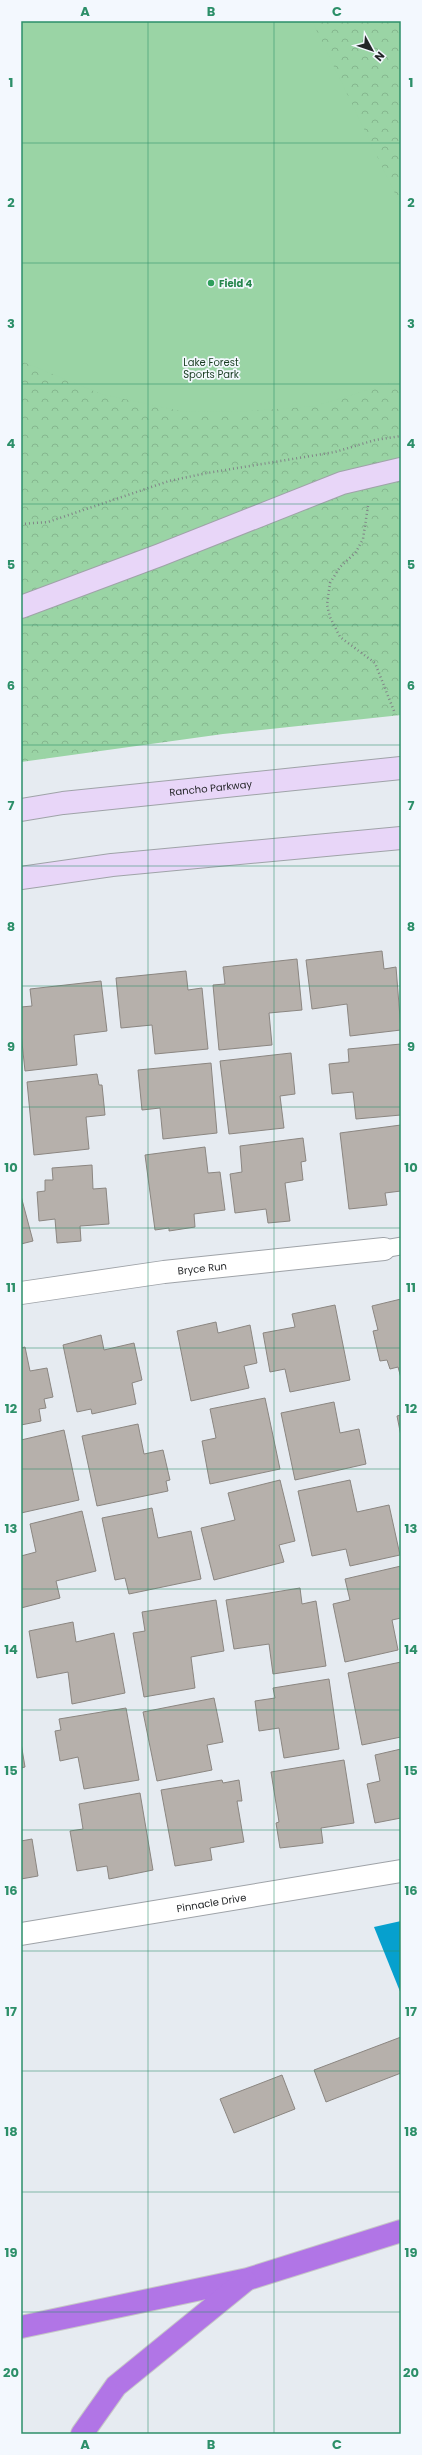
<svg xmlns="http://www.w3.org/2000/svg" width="422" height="2455" viewBox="0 0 422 2455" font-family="Poppins,sans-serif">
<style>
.park{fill:url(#park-crowns)}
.pitch{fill:#9ad4a5}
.water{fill:#06a0ce}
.building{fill:#b6b0ab;stroke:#8b8681}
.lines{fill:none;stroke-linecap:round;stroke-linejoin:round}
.lane-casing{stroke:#9fa3a8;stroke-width:19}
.street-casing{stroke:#9fa3a8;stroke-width:24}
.secondary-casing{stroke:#9fa3a8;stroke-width:24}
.highway-casing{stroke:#c6c7c7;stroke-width:24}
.path{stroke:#808487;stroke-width:2.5;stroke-dasharray:1 3;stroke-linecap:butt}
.lane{stroke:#fff;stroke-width:17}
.street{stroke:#fff;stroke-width:22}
.secondary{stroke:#e8d6f8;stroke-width:22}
.highway{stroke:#b175e6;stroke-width:22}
.grid{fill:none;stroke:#2c8f69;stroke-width:1;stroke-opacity:0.55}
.leisure-dot{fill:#2e9e5b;stroke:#f3f8fe;stroke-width:1.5}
.labels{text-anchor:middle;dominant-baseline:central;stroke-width:3.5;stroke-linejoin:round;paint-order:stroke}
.leisure-label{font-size:10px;font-weight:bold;fill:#27864d;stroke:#f3f8fe;text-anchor:start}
.park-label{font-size:10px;fill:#183c21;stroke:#f3f8fe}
.street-label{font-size:10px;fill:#242628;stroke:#f3f8fe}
.neatline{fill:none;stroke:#2c8f69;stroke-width:1.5}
.grid-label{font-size:13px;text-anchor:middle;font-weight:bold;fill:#2c8f69}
</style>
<defs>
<pattern id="park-crowns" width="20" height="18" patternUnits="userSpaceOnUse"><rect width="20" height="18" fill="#9ad4a5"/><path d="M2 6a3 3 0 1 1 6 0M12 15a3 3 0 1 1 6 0" fill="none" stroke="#85b68e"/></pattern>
</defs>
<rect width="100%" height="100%" fill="#e6ebf1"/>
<path class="park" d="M21,21H401V715L223,734L21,762Z"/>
<path class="pitch" d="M21,21H312L401,206V380L315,406L251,411L185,412L101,394L21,361Z"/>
<path class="water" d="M401,1921V1994L374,1927Z"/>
<g class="building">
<path d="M382,951L384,969L396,967L401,1030L350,1036L347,1004L312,1009L306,960Z"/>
<path d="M297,959L302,1010L269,1013L272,1045L219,1050L213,985L225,984L223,967Z"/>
<path d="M186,971L188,990L202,988L208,1049L155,1054L152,1025L121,1028L116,978Z"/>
<path d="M101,981L107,1031L74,1035L77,1065L25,1071L21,1033V1007L32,1006L30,989Z"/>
<path d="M401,1044V1115L356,1119L353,1092L332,1094L329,1064L349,1062L348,1049Z"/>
<path d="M291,1053L295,1094L280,1096L284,1128L229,1134L220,1061Z"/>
<path d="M211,1063L217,1133L163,1139L160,1108L142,1110L138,1070Z"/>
<path d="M97,1074L99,1085H102L105,1115L86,1117L89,1149L34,1155L27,1082Z"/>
<path d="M401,1125V1191L385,1193L387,1205L349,1209L340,1133Z"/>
<path d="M303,1138L306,1161L301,1162L303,1180L285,1183L290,1221L268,1223L266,1209L235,1213L230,1174L242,1172L240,1146Z"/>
<path d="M205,1147L208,1173L220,1172L225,1210L194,1214L195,1227L169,1231V1228L155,1230L145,1155Z"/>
<path d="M92,1165L93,1189L106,1188L109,1224L80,1226L81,1241L57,1243L55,1219L39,1221L37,1192L45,1191V1180H53L52,1168Z"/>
<path d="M21,1196L33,1241L21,1244Z"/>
<path d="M401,1299V1378L398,1367L390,1369L387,1360L380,1361L373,1331L378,1330L372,1306Z"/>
<path d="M335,1305L350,1380L290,1392L285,1369L270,1372L263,1333L295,1327L292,1314Z"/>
<path d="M216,1322L218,1333L250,1325L257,1363L244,1366L249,1388L191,1401L177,1331Z"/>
<path d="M101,1335L104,1350L134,1343L142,1380L132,1383L136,1404L92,1414L91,1409L77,1412L63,1345Z"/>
<path d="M25,1347L30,1371L47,1368L53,1397L44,1399L46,1408L39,1409L41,1421L21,1425V1348Z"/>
<path d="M265,1398L280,1469L210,1484L202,1441L216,1438L210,1409Z"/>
<path d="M334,1402L340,1433L359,1429L366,1464L295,1480L281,1413Z"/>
<path d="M401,1415V1436L397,1416Z"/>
<path d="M138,1424L144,1454L163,1450L170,1480L166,1481L168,1491L97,1506L82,1436Z"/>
<path d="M64,1430L79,1500L21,1513V1440Z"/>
<path d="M280,1480L295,1541L279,1545L284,1562L214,1580L201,1528L235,1520L228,1493Z"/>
<path d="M350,1480L357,1512L389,1505L400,1555L350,1566L346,1549L312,1556L298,1491Z"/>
<path d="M152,1508L158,1538L191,1531L201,1579L129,1594L125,1578L115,1580L102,1518Z"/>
<path d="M82,1511L96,1571L56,1581L60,1598L21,1608V1556L36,1552L30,1524Z"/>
<path d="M401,1566V1618L392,1620L398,1650L345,1662L333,1604L350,1600L345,1579Z"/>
<path d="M300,1588L302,1604L316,1601L326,1666L273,1674L269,1644L234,1649L226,1600Z"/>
<path d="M216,1600L224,1651L191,1657L195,1688L144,1697L133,1633L145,1631L142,1612Z"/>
<path d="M73,1622L76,1642L114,1633L125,1693L72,1704L68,1672L37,1678L29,1631Z"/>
<path d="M401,1662V1737L362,1745L348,1673Z"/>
<path d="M329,1679L339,1749L284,1758L279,1728L259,1731L255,1701L275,1698L273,1688Z"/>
<path d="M214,1698L223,1742L207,1745L212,1770L157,1781L143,1712Z"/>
<path d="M126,1708L139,1780L84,1789L78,1757L60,1761L55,1731L61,1730L59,1719Z"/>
<path d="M21,1743L25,1767L21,1768Z"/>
<path d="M401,1749V1818L375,1823L367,1784L380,1781L375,1755Z"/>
<path d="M344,1760L354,1823L321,1828L323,1843L280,1848L276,1823L279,1822L271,1772Z"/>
<path d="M222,1780L223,1783L239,1780L242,1801H237L244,1842L210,1848L212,1860L175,1866L161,1790Z"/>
<path d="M140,1793L153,1870L109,1879L107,1866L77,1871L70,1831L83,1829L79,1804Z"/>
<path d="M32,1839L38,1876L21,1879V1841Z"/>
<path d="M401,2037V2073L326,2102L314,2070Z"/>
<path d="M282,2075L295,2109L234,2133L220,2099Z"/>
</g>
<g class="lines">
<g class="lane-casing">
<path id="lane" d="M384,1249L401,1246"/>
</g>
<g class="street-casing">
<g id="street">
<path id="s1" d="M21,1293L164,1272L384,1249"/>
<path id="s2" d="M21,1934L401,1871"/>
</g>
</g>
<g class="secondary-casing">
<g id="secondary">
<path d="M21,607L160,555L342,483L401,469"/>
<path id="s3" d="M21,810L63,803L401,768"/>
<path d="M21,878L112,865L401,838"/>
</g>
</g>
<g class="highway-casing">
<g id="highway">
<path d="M21,2327L248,2279L401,2231"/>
<path d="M82,2434L116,2386L245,2281"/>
</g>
</g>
<g class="path">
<path d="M400,21L401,22"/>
<path d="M368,506L363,539L356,552L340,567L330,583L327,605L330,617L340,637L375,663L394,711"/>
<path d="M21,524L48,522L169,481L207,473L335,452L375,440L401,436"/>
</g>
<use href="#lane" class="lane"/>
<use href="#street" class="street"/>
<use href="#secondary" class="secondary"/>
<use href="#highway" class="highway"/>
</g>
<path class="grid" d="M148,21V2434M274,21V2434M21,143H401M21,263H401M21,384H401M21,504H401M21,625H401M21,745H401M21,866H401M21,986H401M21,1107H401M21,1228H401M21,1348H401M21,1469H401M21,1589H401M21,1710H401M21,1830H401M21,1951H401M21,2071H401M21,2192H401M21,2312H401"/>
<circle class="leisure-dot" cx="211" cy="283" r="4"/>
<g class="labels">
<g class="leisure-label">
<text x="219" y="283">Field 4</text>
</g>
<g class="park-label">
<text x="211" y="362">Lake Forest<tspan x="211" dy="12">Sports Park</tspan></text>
</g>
<g class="street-label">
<text stroke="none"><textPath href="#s3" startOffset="191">Rancho Parkway</textPath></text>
<text stroke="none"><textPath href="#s1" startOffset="183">Bryce Run</textPath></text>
<text stroke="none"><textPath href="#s2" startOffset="193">Pinnacle Drive</textPath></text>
</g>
</g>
<rect width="422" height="2455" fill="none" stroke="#f3f8fe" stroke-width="44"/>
<g transform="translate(372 50) rotate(130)" stroke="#f3f8fe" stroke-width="3" paint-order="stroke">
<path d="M0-3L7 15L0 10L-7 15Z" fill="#242628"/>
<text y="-6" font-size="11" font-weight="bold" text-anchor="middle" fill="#242628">N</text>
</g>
<rect x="22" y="22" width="378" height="2411" class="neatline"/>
<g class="grid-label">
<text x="85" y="16">A</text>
<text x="211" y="16">B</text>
<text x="337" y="16">C</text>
<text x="11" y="87">1</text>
<text x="411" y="87">1</text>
<text x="11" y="207">2</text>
<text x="411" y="207">2</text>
<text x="11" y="328">3</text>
<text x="411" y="328">3</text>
<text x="11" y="448">4</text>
<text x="411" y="448">4</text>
<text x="11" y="569">5</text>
<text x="411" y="569">5</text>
<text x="11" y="690">6</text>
<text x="411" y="690">6</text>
<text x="11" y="810">7</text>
<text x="411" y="810">7</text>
<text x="11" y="931">8</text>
<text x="411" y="931">8</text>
<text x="11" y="1051">9</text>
<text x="411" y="1051">9</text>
<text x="11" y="1172">10</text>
<text x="411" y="1172">10</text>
<text x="11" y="1292">11</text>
<text x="411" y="1292">11</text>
<text x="11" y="1413">12</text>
<text x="411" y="1413">12</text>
<text x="11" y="1533">13</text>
<text x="411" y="1533">13</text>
<text x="11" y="1654">14</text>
<text x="411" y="1654">14</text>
<text x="11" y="1775">15</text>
<text x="411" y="1775">15</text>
<text x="11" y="1895">16</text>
<text x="411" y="1895">16</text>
<text x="11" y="2016">17</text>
<text x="411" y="2016">17</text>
<text x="11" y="2136">18</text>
<text x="411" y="2136">18</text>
<text x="11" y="2257">19</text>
<text x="411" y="2257">19</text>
<text x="11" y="2377">20</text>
<text x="411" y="2377">20</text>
<text x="85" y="2449">A</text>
<text x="211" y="2449">B</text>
<text x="337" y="2449">C</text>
</g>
</svg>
